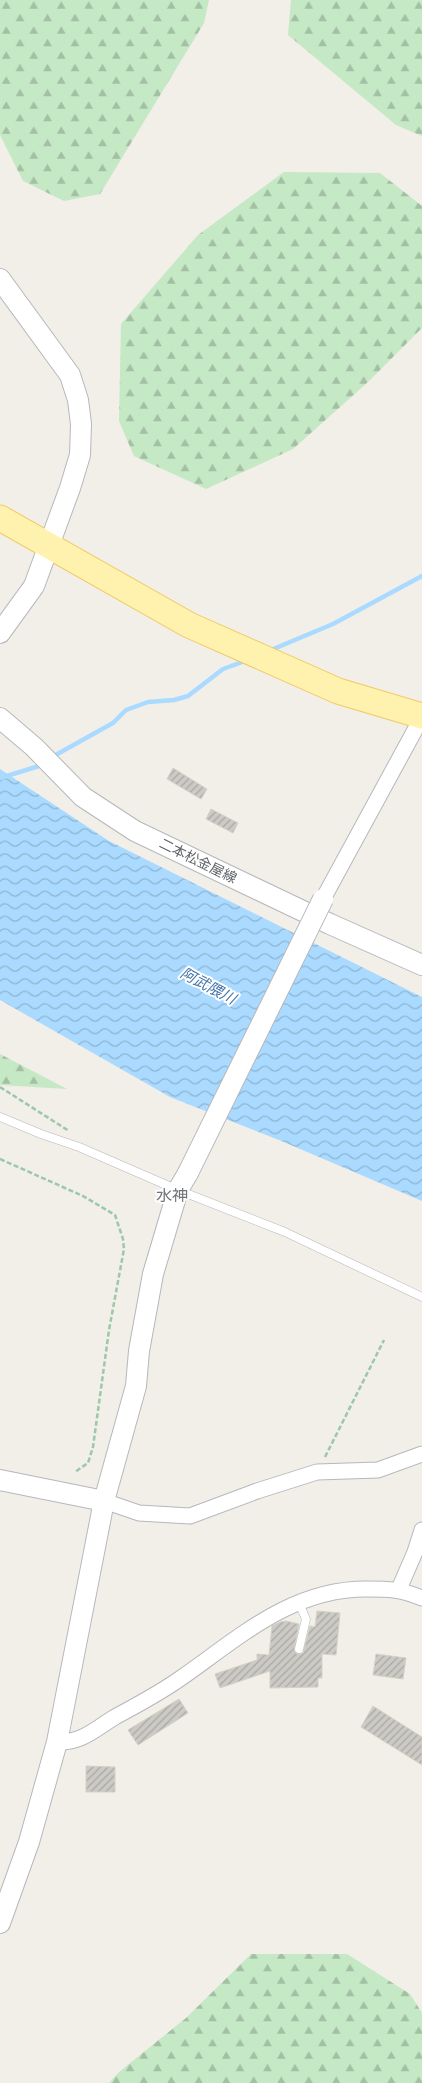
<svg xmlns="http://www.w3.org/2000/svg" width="422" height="2083" viewBox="0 0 422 2083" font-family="Rubik,'Noto Sans JP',sans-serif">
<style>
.forest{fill:url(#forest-firs)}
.water{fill:url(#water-waves)}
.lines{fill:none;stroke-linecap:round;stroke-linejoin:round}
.stream{stroke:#aadaff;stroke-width:4.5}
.building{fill:url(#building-hatch);stroke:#d6d1c6}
.service-casing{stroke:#b5b8bc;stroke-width:9}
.minor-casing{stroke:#b5b8bc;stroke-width:17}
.tertiary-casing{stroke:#b5b8bc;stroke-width:22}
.primary-casing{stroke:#f2c960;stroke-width:27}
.path{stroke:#9cc7a9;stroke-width:2.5;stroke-dasharray:5 2.5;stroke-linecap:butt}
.service{stroke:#fff;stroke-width:8}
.minor{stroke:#fff;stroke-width:15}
.tertiary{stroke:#fff;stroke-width:20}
.primary{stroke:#fff2af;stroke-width:25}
.tertiary-bridge-casing{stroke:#b5b8bc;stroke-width:22;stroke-linecap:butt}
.tertiary-bridge{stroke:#fff;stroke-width:20}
.labels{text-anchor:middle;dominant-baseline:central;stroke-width:4;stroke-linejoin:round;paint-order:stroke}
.street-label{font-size:14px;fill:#5f6368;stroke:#fff}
.water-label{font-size:15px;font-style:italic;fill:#4174aa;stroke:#fff}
.quarter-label{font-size:16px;fill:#70757a;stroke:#fff}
</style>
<defs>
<pattern id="forest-firs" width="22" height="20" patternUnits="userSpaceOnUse" patternTransform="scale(1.25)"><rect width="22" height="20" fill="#c5e8c5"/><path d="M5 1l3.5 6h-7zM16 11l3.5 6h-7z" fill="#a3c0a4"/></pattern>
<pattern id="water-waves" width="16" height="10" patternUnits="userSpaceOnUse" patternTransform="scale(1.25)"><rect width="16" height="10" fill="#aadaff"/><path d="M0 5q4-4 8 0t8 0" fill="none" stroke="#8eb4d2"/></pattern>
<pattern id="building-hatch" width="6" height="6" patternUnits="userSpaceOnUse" patternTransform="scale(1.25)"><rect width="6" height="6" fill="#cccac5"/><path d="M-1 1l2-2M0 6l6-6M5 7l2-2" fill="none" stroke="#a9a8a4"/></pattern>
</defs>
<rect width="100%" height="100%" fill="#f1efe8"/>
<g class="forest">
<path d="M0,0H209L204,23L100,194L64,201L23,181L0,135Z"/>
<path d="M291,0H422V136L396,125L288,35Z"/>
<path d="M284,172L380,173L422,206V328L367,383L293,449L206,489L134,456L119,421L121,324L198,235Z"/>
<path d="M0,1054L67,1089L0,1085Z"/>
<path d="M251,1954H347L410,1994L422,2013V2083H109L119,2072L186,2018Z"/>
</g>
<path class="water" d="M0,769L109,841L422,997V1201L279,1140L170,1097L0,1000Z"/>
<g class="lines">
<g class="stream">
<path d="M271,650L333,624L422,576"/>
<path d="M52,757L113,723L126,710L148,702L174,700L188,696L223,669L245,661"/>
<path d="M0,778L39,766L44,763"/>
</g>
</g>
<g class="building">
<path d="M173,768L207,789L201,799L167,779Z"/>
<path d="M211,809L238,823L233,833L206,819Z"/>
<path d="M317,1611L340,1613L336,1655L322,1654V1678H318V1687L270,1688V1671L220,1688L215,1674L257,1660V1654L269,1655L272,1626L280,1622L286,1621L299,1624L294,1650L297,1654L303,1653L310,1626L315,1627Z"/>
<path d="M376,1654L406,1658L403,1679L373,1675Z"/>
<path d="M179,1699L188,1713L138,1745L128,1730Z"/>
<path d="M373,1706L422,1737V1765L361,1727Z"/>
<path d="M86,1766L115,1767V1792H86Z"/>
</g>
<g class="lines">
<g class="service-casing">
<g id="service">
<path d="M0,1117L41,1134L79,1147L178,1190L285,1232L422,1297"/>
<path d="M299,1649L306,1619L299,1603"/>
</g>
</g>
<g class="minor-casing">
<g id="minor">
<path d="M323,899L422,717"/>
<path d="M104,1501L139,1513L190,1516L257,1491L317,1472L378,1470L422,1454"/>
<path d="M399,1589L415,1552L422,1530"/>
<path d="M57,1742C82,1743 95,1729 115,1717C137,1705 160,1693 181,1678C240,1637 291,1589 366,1589C390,1589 399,1589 422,1598"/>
</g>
</g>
<g class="tertiary-casing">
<g id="tertiary">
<path d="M0,279L70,375L78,400L81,424L80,455L70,488L34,586L0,633"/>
<path d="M0,718L34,747L83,797L135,831L330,924L422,965"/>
<path d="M0,1480L104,1501"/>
<path d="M0,1923L29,1842L57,1742L104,1501L136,1386L139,1351L153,1274L178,1190L188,1173"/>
</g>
</g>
<g class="primary-casing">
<path id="primary" d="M0,518L189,625L338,691L422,716"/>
</g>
<g class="path">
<path d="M0,1087L69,1131"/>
<path d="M0,1159L83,1196L115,1215L123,1239L124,1249L109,1330L93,1447L88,1463L75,1472"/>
<path d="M325,1457L384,1340"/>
</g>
<use href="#service" class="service"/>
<use href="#minor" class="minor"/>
<use href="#tertiary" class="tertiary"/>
<use href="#primary" class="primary"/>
<g class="tertiary-bridge-casing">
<path id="tertiary-bridge" d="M188,1173L323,899"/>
</g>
<use href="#tertiary-bridge" class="tertiary-bridge"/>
</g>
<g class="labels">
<g class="street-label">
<text transform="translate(198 861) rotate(26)">二本松金屋線</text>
</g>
<g class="water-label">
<text transform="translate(208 986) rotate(28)">阿武隈川</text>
</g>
<g class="quarter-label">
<text x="172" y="1195">水神</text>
</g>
</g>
</svg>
